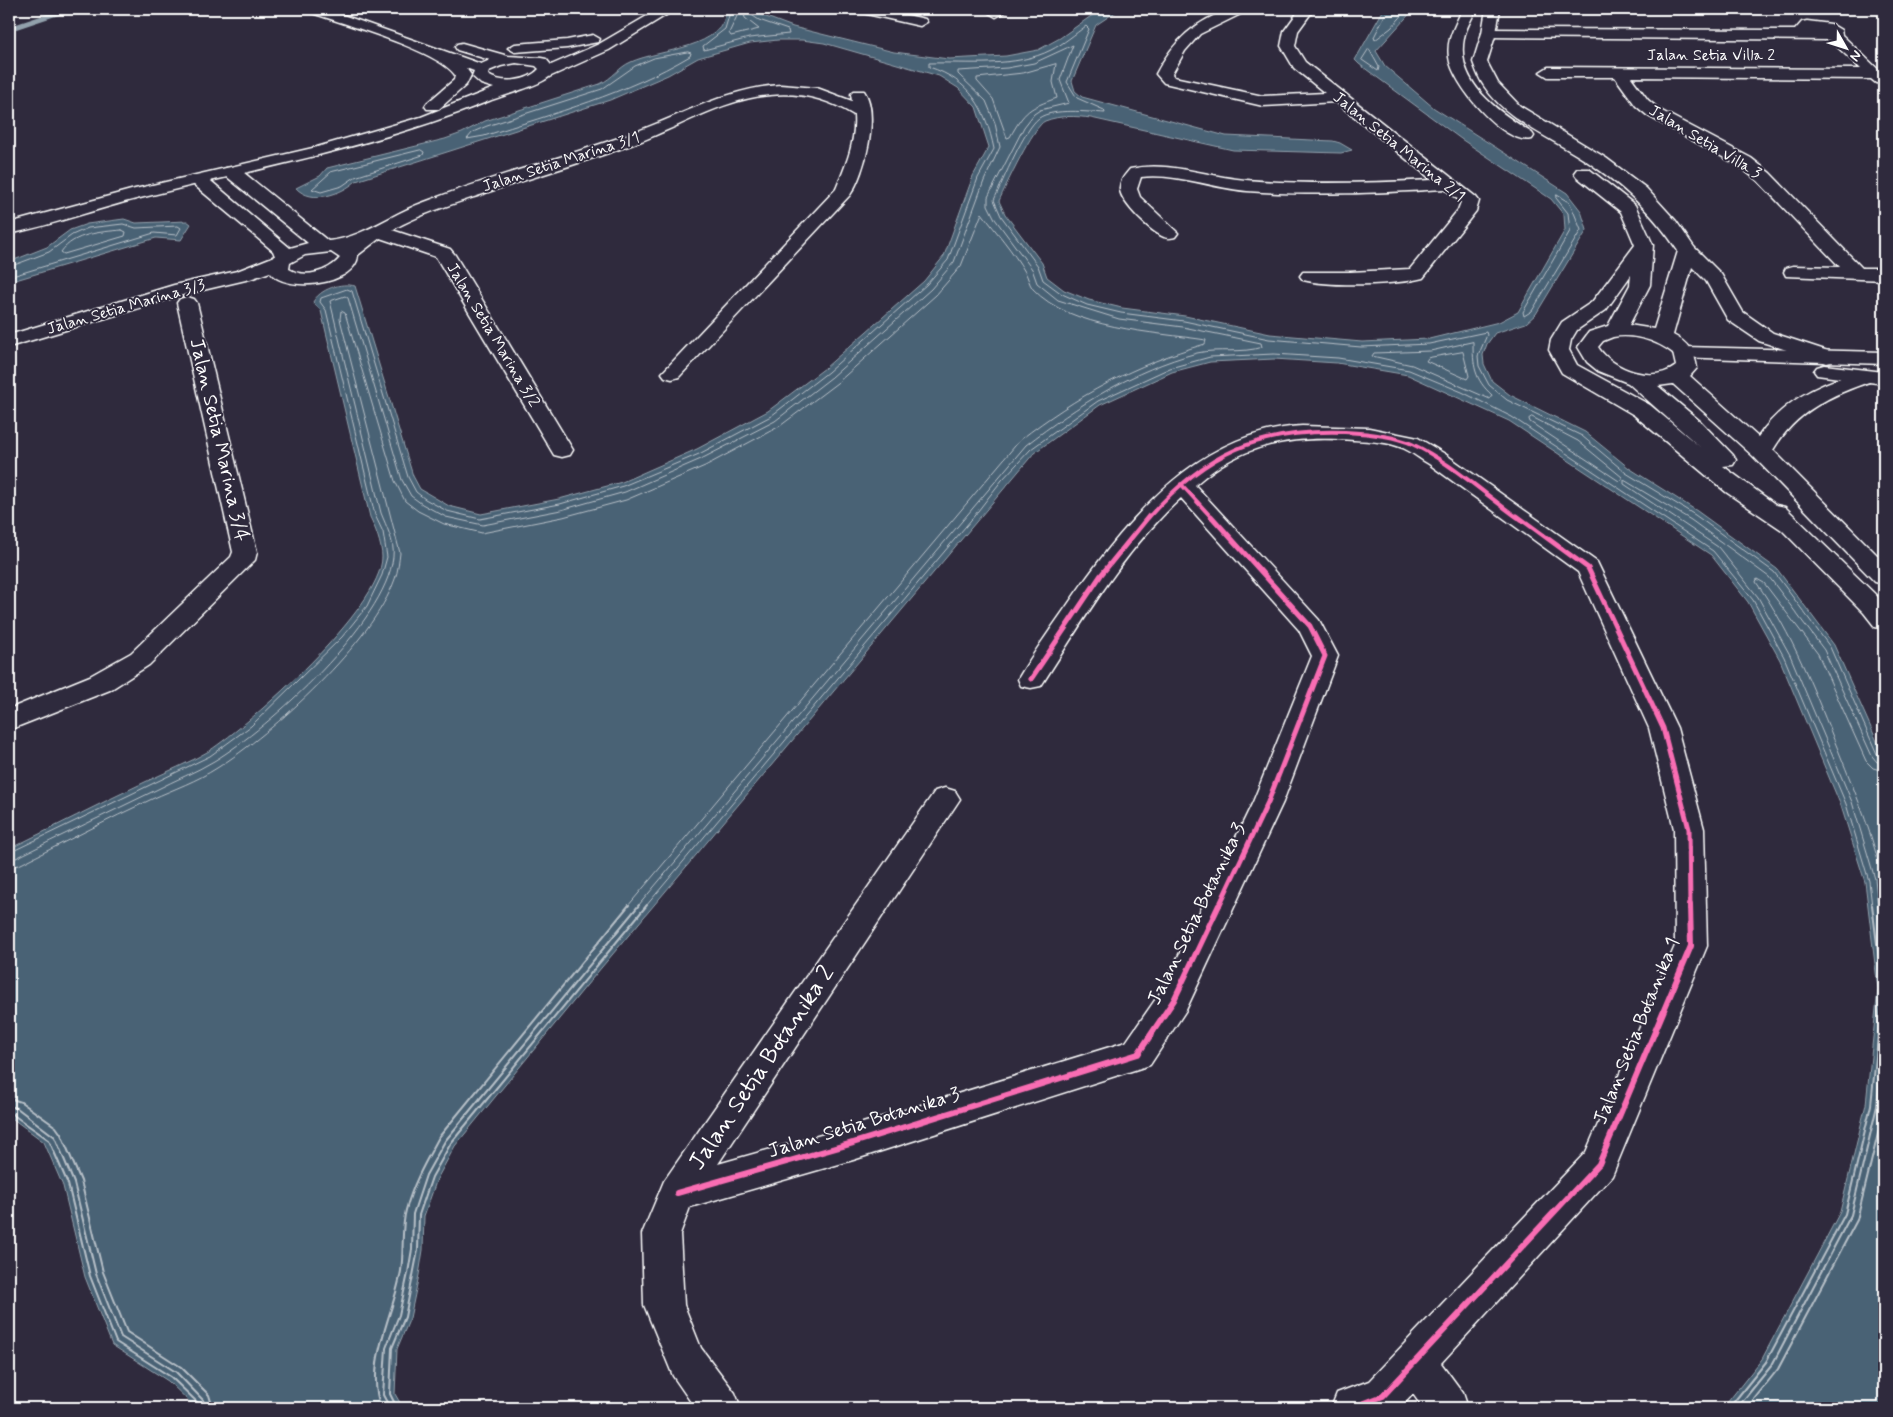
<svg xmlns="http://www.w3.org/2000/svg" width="1893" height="1417" viewBox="0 0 1893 1417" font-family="Mynerve,sans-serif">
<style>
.water{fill:#4a6275;stroke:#92a1ac}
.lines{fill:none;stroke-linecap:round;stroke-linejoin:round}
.shore-far1{stroke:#b7c0c8;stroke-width:1}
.shore{stroke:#b7c0c8;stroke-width:2}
.stream{stroke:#92a1ac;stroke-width:5}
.minor-casing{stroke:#fff;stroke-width:3}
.tertiary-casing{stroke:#fff;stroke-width:3}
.motorway-casing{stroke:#fff;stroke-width:3}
.minor{fill:#2f2a3d;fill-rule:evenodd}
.tertiary{fill:#2f2a3d;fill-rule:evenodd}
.motorway{fill:#2f2a3d;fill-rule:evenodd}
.cycleway-far2-casing{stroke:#2f2a3d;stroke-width:6}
.cycleway-far1-casing{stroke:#2f2a3d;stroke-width:8}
.cycleway-casing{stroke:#2f2a3d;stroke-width:9}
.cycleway-far2{stroke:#f96db3;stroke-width:4}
.cycleway-far1{stroke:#f96db3;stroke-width:5}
.cycleway{stroke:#f96db3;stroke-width:6}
.labels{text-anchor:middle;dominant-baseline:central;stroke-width:4;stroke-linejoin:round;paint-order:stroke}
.far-street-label{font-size:16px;fill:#fff;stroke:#2f2a3d}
.street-label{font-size:20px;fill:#fff;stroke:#2f2a3d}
.near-street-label{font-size:24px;fill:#fff;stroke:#2f2a3d}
</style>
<rect width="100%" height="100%" fill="#2f2a3d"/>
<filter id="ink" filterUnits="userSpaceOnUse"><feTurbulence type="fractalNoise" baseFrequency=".02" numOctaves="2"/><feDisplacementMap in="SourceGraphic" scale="10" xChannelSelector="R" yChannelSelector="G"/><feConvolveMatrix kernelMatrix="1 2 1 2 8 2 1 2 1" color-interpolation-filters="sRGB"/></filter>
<g filter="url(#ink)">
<g class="water">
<path d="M726,9H751L761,15L793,27L894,52L949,59L1006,56L1038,50L1060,38L1101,9H1120L1096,25L1072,81L1075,91L1082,97L1226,136L1333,141L1340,143L1352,150L1341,153L1233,150L1091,118C1076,116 1060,115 1045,121C1034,125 1005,187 999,201L1005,214L1042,263L1047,277L1064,290L1089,300L1122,308L1185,316L1270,334L1362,342L1429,339L1499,322L1518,312L1565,230L1564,215L1551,199L1461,139L1359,64L1355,60L1384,9H1414L1376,51L1385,66L1434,108L1567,193L1581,211L1587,230L1536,314L1526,323L1495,333L1487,344L1483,355L1484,364L1492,381L1510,395L1585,432L1629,468L1697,511L1777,569L1834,645L1884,757V1397L1878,1408H1723L1762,1359L1840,1212L1866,1104L1878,989L1865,882L1841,806L1780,660L1748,602L1711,555L1509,421L1408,375L1337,363L1274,359L1210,362L1172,372L1100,405L1034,453L591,980L455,1146L437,1179L424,1216L423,1250L419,1275L410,1318L397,1349L395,1394L403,1408H196L168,1381L112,1345L85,1277L63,1186L44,1142L9,1116V849C54,827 99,804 145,782C166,772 189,763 209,751C251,723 382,608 382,557C382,545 375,527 370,517L321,311L313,302C320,289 341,282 355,286L413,476L420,489L449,506L481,514L559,499L622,482L697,449L768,411L825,368L924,281L944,256L973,176L989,147L976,107L958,88L939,76L824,43L802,40H778L750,43L698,58L668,75L610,100L356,181C342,194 312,205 296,188L320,176L327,168L445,139L462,133L485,121L600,84C613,78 619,67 631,62C659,49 726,49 726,9Z"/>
<path d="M124,219L136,223L187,221L191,224L181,240L156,238L9,282V262L47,247L70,230L87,224Z"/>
</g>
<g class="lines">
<g class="shore-far1">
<path d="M731,9L725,29L703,46L704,50L749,38L789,34L788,30L759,20L750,14L749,9"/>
<path d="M737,9V16L729,33L731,36L759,29L745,18L743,9"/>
<path d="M1388,9L1374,37L1375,40L1391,28L1408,9"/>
<path d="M1369,49L1379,67L1378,71L1362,60Z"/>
<path d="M688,52L691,53L690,56C626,94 555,113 484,136L467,139L473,132L487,126L602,89L635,66L654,58Z"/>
<path d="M1056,64L1053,82L1057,98C1029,108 1025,110 1010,137L1007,138L993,99L977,81V78L1023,73Z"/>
<path d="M421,150L424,152L423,155L355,177L342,186L321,192L312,189L331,172Z"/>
<path d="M1557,195L1570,203L1581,230L1532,311L1524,316L1523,312L1570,231L1568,213L1556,198Z"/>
<path d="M122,230L126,232L125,236L64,254L61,252C74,233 101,232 122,230Z"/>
<path d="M9,267L49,252L72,235L88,228L123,224L136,228L178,226L181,228L177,235L154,233L9,277"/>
<path d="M1473,342C1473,365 1474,379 1492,395L1490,399L1412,365L1372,356L1374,353L1430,351Z"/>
<path d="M1463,352L1469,376L1467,379L1426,361L1428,358Z"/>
<path d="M1532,417L1578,441L1622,477V480L1619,481L1530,422L1529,419Z"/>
<path d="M1884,771L1873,768L1866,761L1818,654L1764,583L1757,579L1756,582C1793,634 1815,693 1839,752C1857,797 1876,841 1884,889"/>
<path d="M9,853L210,756L251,726L342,637L367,606L382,575L387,557L383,532L375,515L326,310L320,302L321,298L347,289L352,291L408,477L416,492L425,499L447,511L480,519L560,504L623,486L699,454L771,416L828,372L927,284L948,260L978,178L994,149C986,109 970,80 929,67V63C967,62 1016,68 1051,50C1063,44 1075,34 1086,26L1089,29L1067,82L1077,98L1104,110L1105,113C1088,112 1053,108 1039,118C1024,129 1003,181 994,200L1001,216L1038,266L1043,280L1062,294L1087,305L1121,313L1184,321L1269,339L1361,347L1429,344L1486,332L1487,335L1478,356L1479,366L1489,385L1507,400L1582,436L1626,473L1695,515L1774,572L1830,647L1877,754L1884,757"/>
<path d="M9,859L16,858C62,835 109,813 156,790C175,780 196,772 214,761C269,728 386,622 393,557C395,542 386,526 381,513L330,301L345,296L348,298L402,480L411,496L422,504L446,517L483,525L561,510L625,492L701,459L775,421L832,377L931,289L954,262L984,181L1000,147L995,123L986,101L958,74V71L1007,68L1034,63L1073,45L1060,80L1069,103L1040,110L1034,114L1024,127L988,197V205L995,219L1032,269L1037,283L1058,300L1119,319L1183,327L1261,343L1262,347C1241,354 1219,348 1197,353C1133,370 1078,405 1026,445L638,906"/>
<path d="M9,867L19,865C63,843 107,820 152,799C174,789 197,781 217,768C273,733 373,642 395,579C398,571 399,561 400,553L340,319L341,311L345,313L395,481L405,501L418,511L444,524L482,533L563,517L626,500L705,466L780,426L837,383L936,295L961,266L982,213C996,232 1013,251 1025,272C1028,277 1029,284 1033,289C1070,329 1155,332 1206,340L1205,344C1136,364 1076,396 1020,440L628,906"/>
<path d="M646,906L971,520L1002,480L1031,449L1098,401L1170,368L1210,357L1274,354L1338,358L1409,370L1462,392L1512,417L1713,551L1753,600L1784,657L1846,804L1869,881L1872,906"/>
<path d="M1878,906L1875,879L1852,802L1790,655L1758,597L1718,547L1624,484V480L1691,520L1769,577L1824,650L1872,756L1877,762L1884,763"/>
</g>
<g class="shore">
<path d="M1878,905L1884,951"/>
<path d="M9,1098L21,1102L56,1127L61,1134L81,1181L103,1272L127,1332L181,1367L209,1395L213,1408"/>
<path d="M9,1106L17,1108L55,1137L74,1183L96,1274L121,1337L176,1372L203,1400L206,1408"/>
<path d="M9,1112L49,1140L68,1184L90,1276L116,1342L171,1377L198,1403L199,1408"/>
<path d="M381,1408C364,1364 394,1314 401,1271C404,1251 401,1228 406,1210C413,1183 426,1161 439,1137L629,905"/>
<path d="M390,1408L383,1395L386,1348L399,1315L408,1273L412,1249L413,1214L426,1175L445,1141L639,905"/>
<path d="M397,1408L390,1394L392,1348L405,1317L418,1250L419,1215L432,1177L451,1143L647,905"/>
<path d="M1729,1408L1766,1362L1845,1214L1871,1105L1883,990L1872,905"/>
<path d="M1737,1408L1772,1365L1851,1215L1877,1106L1884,1036"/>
<path d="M1747,1408L1778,1369L1857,1220L1884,1109"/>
</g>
<path class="stream" d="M9,29L69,9"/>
<g class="minor-casing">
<g id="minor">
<path d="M856,9H880L925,19L927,22L920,26L858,12Z"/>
<path d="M994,9H1011L996,17L989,13Z"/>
<path d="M1231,9H1251L1200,34L1185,51L1172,74L1174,77L1263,96L1325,93L1294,68L1281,46L1284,31L1300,9H1314L1298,31L1295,46L1305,62L1476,197L1479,201L1476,211L1423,278C1395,285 1331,287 1303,280L1300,276L1303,272H1350L1410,269L1458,210L1461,202L1445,189C1379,193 1312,196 1247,191C1212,188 1176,173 1141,177L1137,189L1140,197L1178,233L1175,237C1171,238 1168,239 1164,237C1151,232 1122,204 1120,190C1119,181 1125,175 1130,169C1168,160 1209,177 1246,180C1308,185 1371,183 1432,180L1336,102L1263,106L1164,83L1156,74C1174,40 1195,21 1231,9Z"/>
<path d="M1807,21L1831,24L1841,30L1842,35L1884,75V84L1876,83L1871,79L1631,77L1648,100L1660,110L1751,158L1770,173L1862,268H1884V280L1786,276L1784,272L1786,268L1793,266L1840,267L1758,181L1739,166L1648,116L1636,106L1615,77H1548L1540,72L1548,67L1861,69L1830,40L1489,37L1482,33L1489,29L1795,30L1802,22Z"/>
<path d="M781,85L817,88L852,101L851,94L854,91H864C880,113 865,174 850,195L679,377L672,379L665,377L662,373L836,189C846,165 856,142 854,115C828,99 801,92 770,95C721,99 675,130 628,146C579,164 529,178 480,195C450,205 420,214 392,230L450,249L455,255L573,450L570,455L562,457L554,455L551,450L436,257L380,238L358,255C357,285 285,294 270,272L250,279L186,294L9,347V335L174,285L237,271L275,256L273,251L193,184L190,180L193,176H205L290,248L308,243L226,176L223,172L226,168H238L328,241C362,238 390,215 422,203C489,177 559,159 627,135C679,117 726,88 781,85ZM331,252L340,258C328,272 305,279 289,269L290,263L305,255Z"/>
<path d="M187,297L194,299L197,303L257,552L255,560L149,665L110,690L9,730V709L90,676L131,653L231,557L233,552L177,303L180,299Z"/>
<path d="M1302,426L1369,428L1418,438L1445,454L1597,562L1677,728L1704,829L1707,946L1612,1176L1441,1363L1463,1393L1468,1408H1423L1413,1394L1400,1408H1331L1337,1393L1369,1381L1586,1152L1675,946L1674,829L1649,728L1578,572L1429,464C1420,459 1412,452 1403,448C1388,442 1370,441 1354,440C1293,435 1242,443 1195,485L1319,620L1338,656L1283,802L1186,1010L1150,1065L853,1160L690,1207L680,1234L684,1305L701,1348L735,1393L741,1408H695L673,1376L644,1305L642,1234L664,1181L935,791L945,788L955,791L960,799L718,1164L853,1126L1126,1042L1162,990L1253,802L1312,656L1299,630L1181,498C1123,551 1083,621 1041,686L1031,688L1021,686L1018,679C1035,650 1056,622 1075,594C1131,515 1199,432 1302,426Z"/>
</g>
</g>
<g class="tertiary-casing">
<g id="tertiary">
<path d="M307,9H326L481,64L490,60L457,50L455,47L457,44L462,43L508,56L541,58L546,59L551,65L599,44L659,9H676L609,50L549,77C538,86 504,95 489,101C375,147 259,168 140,198C96,209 53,225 9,234V223L135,189L317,147L421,117L494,88L481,84L472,76L474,71L466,68L471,75L466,85L439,109H427L425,106L427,103L454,80L455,75C439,51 341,23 309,12ZM516,63L536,66L539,69C527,82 502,84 488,75L489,71L501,66Z"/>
<path d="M1462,9H1476C1472,19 1466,27 1464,38C1455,83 1499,112 1532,133L1534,136L1532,139C1504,146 1452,84 1449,57C1446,38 1456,26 1462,9Z"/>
<path d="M1486,9H1500L1496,33L1487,62L1498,83L1520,106L1606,158L1646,188L1676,221L1694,247L1721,274L1743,312L1773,333L1834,353L1837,357L1834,361L1827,363L1759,341L1728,320L1706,281L1692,267L1673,335C1687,342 1695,352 1697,368L1690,376L1758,437C1783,400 1823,381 1865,371L1872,373L1876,377L1872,381C1832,394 1795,412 1773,450L1884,562V584L1875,582L1753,456L1673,384L1658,386L1701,422L1733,455L1736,460L1733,465L1723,466L1776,505L1785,507L1882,601L1884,604V629L1875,627L1864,613L1782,530L1726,492L1634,415L1562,373L1549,350L1551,340L1562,322L1592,302L1635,245L1621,212L1577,177L1574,173L1577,169H1589L1635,205L1653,245L1650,285L1629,325L1654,329L1678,251C1655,216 1629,191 1595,167C1560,141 1509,124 1484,86C1479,79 1476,70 1473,62L1482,33ZM1631,275L1630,285L1608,326L1589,332L1578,347L1587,362L1598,371L1628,383L1700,447L1650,405L1577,365L1569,350L1571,340L1577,330L1606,310ZM1613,337C1633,333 1656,340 1673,353L1676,366C1653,384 1613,370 1598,347L1603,341Z"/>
<path d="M593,35L600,39L598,42L567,48L515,52L508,48L515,44L567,40Z"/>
</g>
</g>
<g class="motorway-casing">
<g id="motorway">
<path d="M1684,347L1884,352V364L1677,357L1674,353L1677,349Z"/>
<path d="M1824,365L1884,372V384L1817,375L1814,371L1817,367Z"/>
</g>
</g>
<use href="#minor" class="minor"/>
<use href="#tertiary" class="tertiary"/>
<use href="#motorway" class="motorway"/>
<g class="cycleway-far2-casing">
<g id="cycleway-far2">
<path d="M1181,484L1212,518"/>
<path d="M1148,518C1205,453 1259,429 1345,432C1366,433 1392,435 1412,444C1447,460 1486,495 1518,518"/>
</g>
</g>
<g class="cycleway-far1-casing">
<g id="cycleway-far1">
<path d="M1211,516L1310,626L1325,656L1268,802L1219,906"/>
<path d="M1517,516L1588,568L1663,728L1689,829L1690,906"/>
<path d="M1031,679L1101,575L1149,516"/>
</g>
</g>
<g class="cycleway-casing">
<g id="cycleway">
<path d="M677,1193L853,1143L1138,1054L1174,1000L1219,905"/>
<path d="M1352,1408L1383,1396L1599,1164L1691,946L1690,905"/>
</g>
</g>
<use href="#cycleway-far2" class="cycleway-far2"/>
<use href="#cycleway-far1" class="cycleway-far1"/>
<use href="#cycleway" class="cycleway"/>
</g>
</g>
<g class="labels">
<g class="far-street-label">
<text x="1711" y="55">Jalan Setia Villa 2</text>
<text transform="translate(1705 142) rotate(31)">Jalan Setia Villa 3</text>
<text transform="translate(1399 147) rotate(39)">Jalan Setia Marina 2/1</text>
<text transform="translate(561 162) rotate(-18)">Jalan Setia Marina 3/1</text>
<text transform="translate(126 307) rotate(-16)">Jalan Setia Marina 3/3</text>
<text transform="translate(493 335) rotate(59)">Jalan Setia Marina 3/2</text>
</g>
<g class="street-label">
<text transform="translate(219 440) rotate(77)">Jalan Setia Marina 3/4</text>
<text transform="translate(1197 914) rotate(-64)">Jalan Setia Botanika 3</text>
<text transform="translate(1637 1031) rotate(-68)">Jalan Setia Botanika 1</text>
<text transform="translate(864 1123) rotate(-17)">Jalan Setia Botanika 3</text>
</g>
<g class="near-street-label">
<text transform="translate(762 1068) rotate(-56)">Jalan Setia Botanika 2</text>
</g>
</g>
<rect width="1893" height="1417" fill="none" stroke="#2f2a3d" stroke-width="30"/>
<rect x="15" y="15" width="1863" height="1387" fill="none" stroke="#fff" stroke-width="2" filter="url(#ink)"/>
<g transform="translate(1846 48) rotate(129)" stroke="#2f2a3d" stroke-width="4" paint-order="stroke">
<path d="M0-4L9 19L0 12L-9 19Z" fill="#ffffff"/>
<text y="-8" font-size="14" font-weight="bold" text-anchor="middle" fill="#ffffff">N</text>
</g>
</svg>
